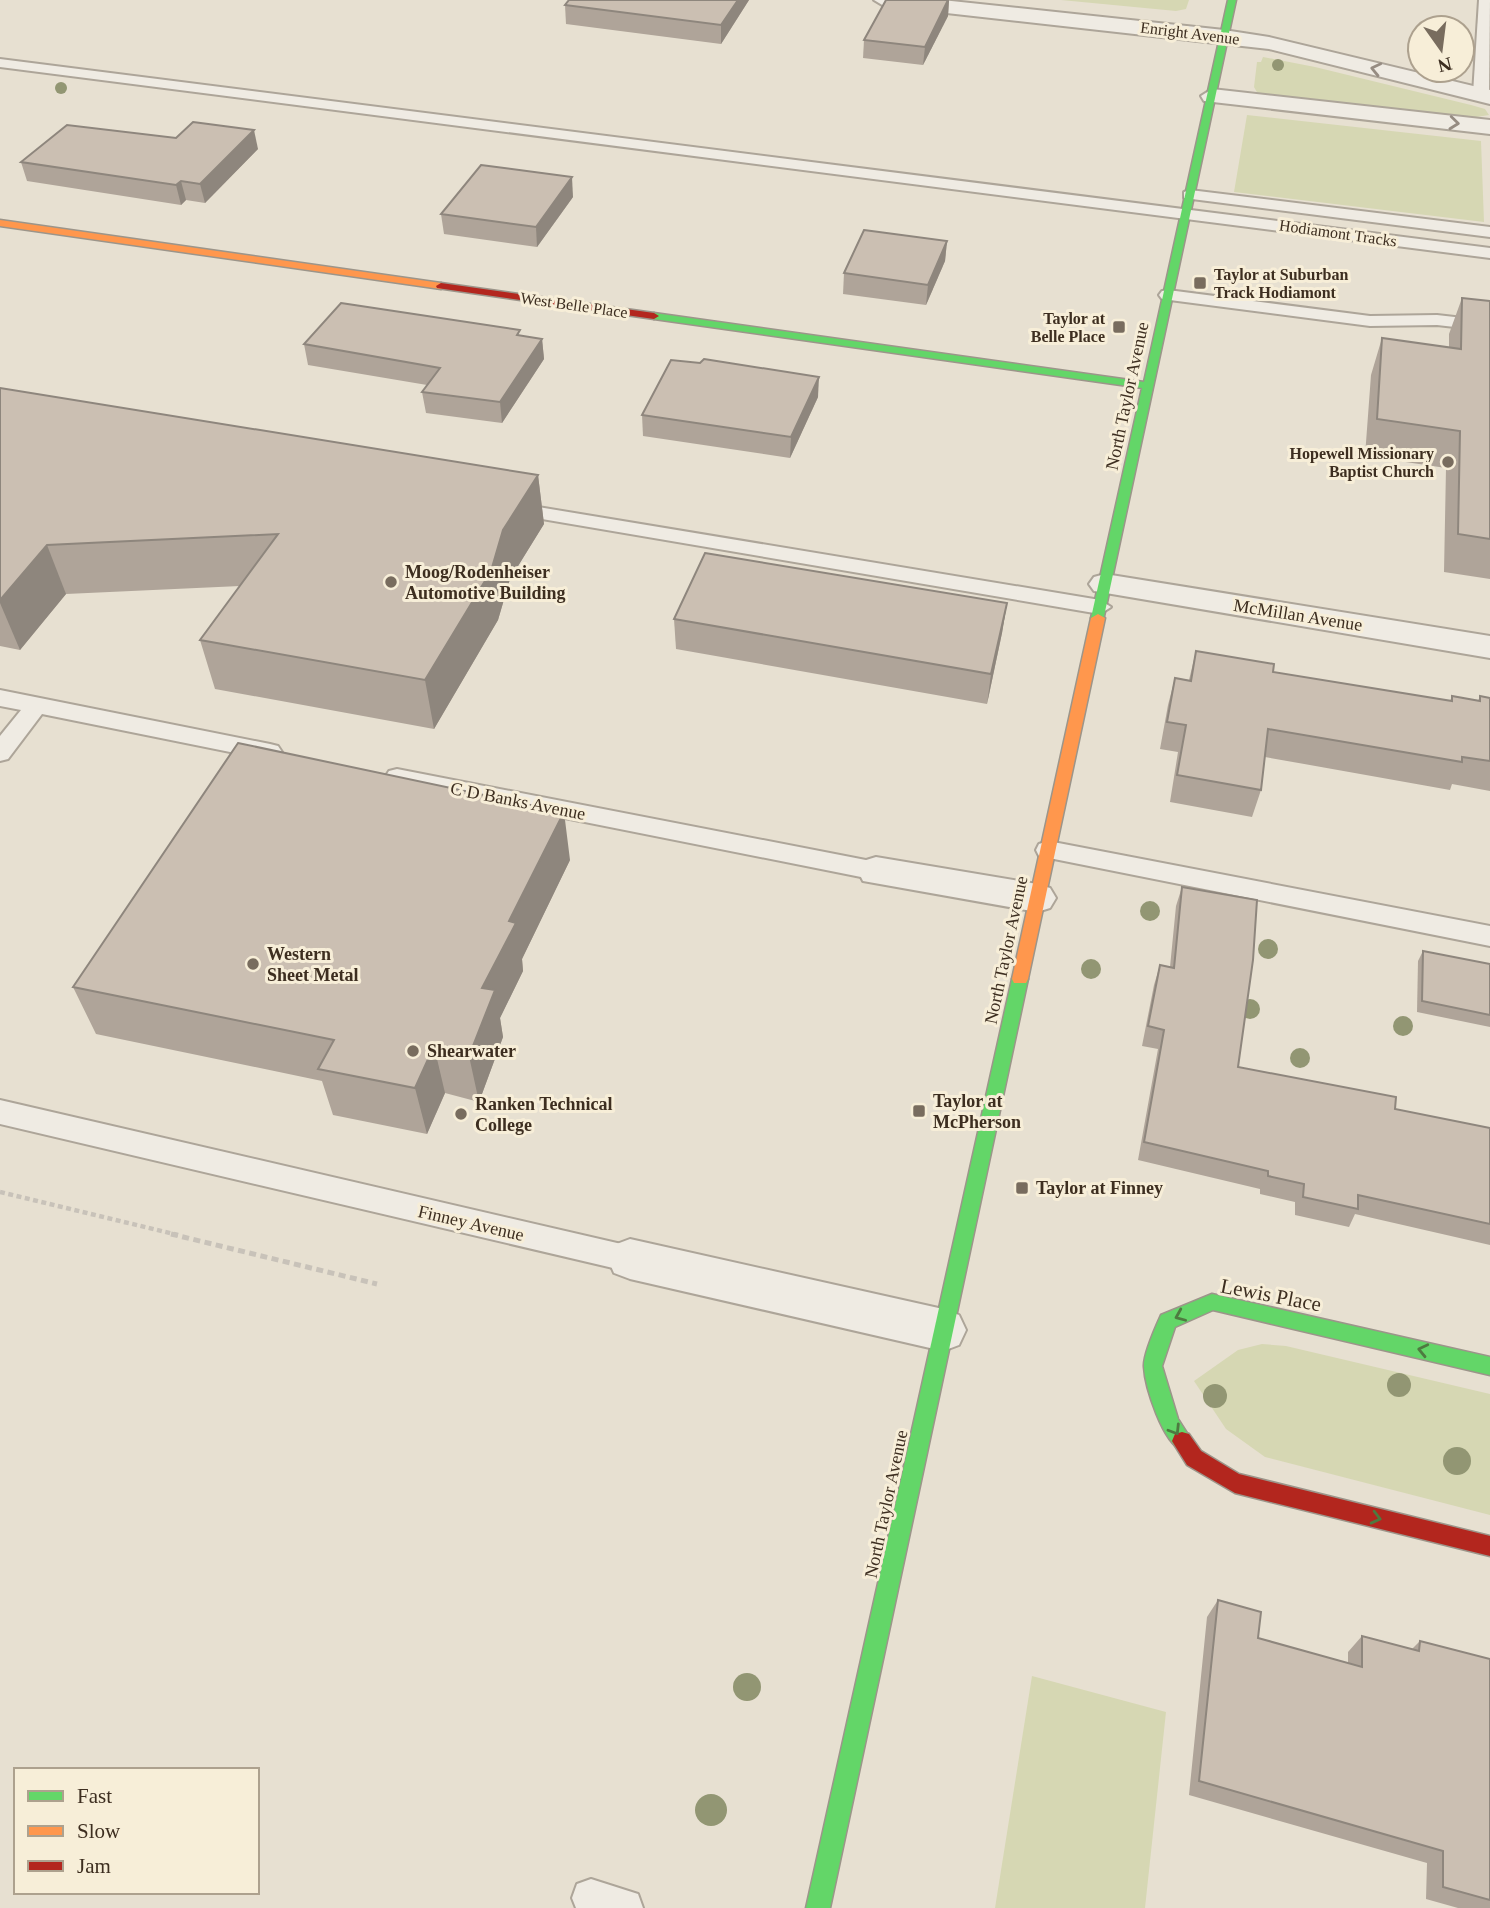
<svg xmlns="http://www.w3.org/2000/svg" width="1490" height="1908" viewBox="0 0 1490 1908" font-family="'Times New Roman',serif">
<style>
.green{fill:#d6d7b3}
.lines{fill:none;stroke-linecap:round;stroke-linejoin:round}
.lane-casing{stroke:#ada599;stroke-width:4}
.street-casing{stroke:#ada599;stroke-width:4}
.fast-casing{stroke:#9c958a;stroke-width:3}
.slow-casing{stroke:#9c958a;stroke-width:3}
.jam-casing{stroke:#9c958a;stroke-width:3}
.path-far1{stroke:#c8c2b9;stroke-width:4.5;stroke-dasharray:5 3.5;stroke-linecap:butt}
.path{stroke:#c8c2b9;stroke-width:5;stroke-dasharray:7 4.5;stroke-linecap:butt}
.lane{fill:#efebe3;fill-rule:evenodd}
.street{fill:#efebe3;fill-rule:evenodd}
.fast{fill:#63d668;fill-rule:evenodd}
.slow{fill:#ff974d;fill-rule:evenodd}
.jam{fill:#b3261e;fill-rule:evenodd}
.tree{fill:#929673}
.wall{fill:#afa499}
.shaded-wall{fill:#8e867d}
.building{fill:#cbbfb2;stroke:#8e867d;stroke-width:2}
.oneway{stroke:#968c82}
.oneway2{stroke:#4e7a40}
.poi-dot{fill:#786c5e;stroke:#f7eed8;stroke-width:2.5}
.labels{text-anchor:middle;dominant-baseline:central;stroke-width:6;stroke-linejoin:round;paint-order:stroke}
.far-street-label{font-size:16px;fill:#3d2e20;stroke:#f7eed8}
.far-poi-label{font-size:16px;font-weight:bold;fill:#3d2e20;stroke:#f7eed8;text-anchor:end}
.street-label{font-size:18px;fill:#3d2e20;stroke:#f7eed8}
.poi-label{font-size:18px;font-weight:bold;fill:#3d2e20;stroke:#f7eed8;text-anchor:start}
.near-street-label{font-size:21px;fill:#3d2e20;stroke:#f7eed8}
</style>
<rect width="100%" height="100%" fill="#e7e0d1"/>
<g class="green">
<path d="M1061,0H1189L1186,9L1176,11Z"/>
<path d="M1263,57L1315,67L1471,105L1485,109L1489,115L1470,118L1258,94L1254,87L1257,62H1261Z"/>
<path d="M1247,115L1481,141L1484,222L1234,192Z"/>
<path d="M1262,1344L1286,1346L1490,1394V1515L1265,1457L1226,1429L1194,1381L1238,1350Z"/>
<path d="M1032,1676L1166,1712L1145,1908H995Z"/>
</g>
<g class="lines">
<g class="lane-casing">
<g id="lane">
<path d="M1479,0H1490L1489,94L1481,99L1473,94Z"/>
<path d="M0,59L1490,248V258L0,67Z"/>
<path d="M1190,190L1490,227V237L1184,198V192Z"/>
<path d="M1168,290L1370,316L1437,315L1490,321V331L1437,325L1370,326L1162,299L1159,295L1162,291Z"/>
<path d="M508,502L1100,600L1111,607L1100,614L501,512L498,508Z"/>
<path d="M0,690L270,744L278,746L282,752L278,758L270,760L42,714L8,759L0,761V736L21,710L0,706Z"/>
<path d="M397,769L876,862L885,864L889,871L885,878L876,880L389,783L385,777L389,771Z"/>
<path d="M1048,841L1490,926V946L1039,856L1036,850L1039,844Z"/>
<path d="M0,1100L630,1246L641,1250L645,1259L641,1268L630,1272L0,1124Z"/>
<path d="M591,1879L638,1894L643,1908H576L572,1898L577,1884Z"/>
</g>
</g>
<g class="street-casing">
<g id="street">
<path d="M874,0H942L1224,30L1269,37L1490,90V104L1269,49L884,6Z"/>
<path d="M1212,89L1490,120V134L1204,101L1201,96Z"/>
<path d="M1105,574L1490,636V658L1094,591L1089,584L1094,577Z"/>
<path d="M876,857L1037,884L1050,888L1056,898L1050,908L1037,912L863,881L858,871L863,861Z"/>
<path d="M630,1239L943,1309L959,1315L966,1330L959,1345L943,1351L630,1279L614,1273L608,1259L614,1245Z"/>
</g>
</g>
<g class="fast-casing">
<g id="fast">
<path d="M1228,0H1236L1103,621H1093L1091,618L1142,388L654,319L649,316L654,313L1144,382Z"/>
<path d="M1020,973L1026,975L1028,979L830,1908H806L1012,979L1014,975Z"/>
<path d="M1212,1294L1490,1357V1375L1213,1310L1175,1327L1162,1366L1178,1419L1192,1441L1189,1448L1182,1450C1163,1443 1145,1387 1144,1367C1143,1356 1156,1326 1161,1315Z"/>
</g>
</g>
<g class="slow-casing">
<g id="slow">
<path d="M0,220L441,283L446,286L441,289L0,226Z"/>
<path d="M1098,614L1105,618L1028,979L1026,983H1014L1012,979L1091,618Z"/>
</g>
</g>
<g class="jam-casing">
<g id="jam">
<path d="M441,283L654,313L659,316L654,319L437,288L436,286Z"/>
<path d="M1182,1432L1189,1434L1201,1451L1239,1474L1490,1536V1556L1235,1493L1187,1465L1172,1441L1175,1434Z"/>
</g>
</g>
<path class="path-far1" d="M0,1192L178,1235"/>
<path class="path" d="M171,1234L377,1284"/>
<use href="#lane" class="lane"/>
<use href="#street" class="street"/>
<use href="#fast" class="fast"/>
<use href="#slow" class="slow"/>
<use href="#jam" class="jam"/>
</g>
<g class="tree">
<circle cx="1278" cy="65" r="6"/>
<circle cx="61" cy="88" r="6"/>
<circle cx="1150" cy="911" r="10"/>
<circle cx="1268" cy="949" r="10"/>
<circle cx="1091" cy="969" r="10"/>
<circle cx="1250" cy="1009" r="10"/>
<circle cx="1403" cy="1026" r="10"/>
<circle cx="1300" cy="1058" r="10"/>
<circle cx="1399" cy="1385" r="12"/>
<circle cx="1215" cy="1396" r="12"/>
<circle cx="1457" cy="1461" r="14"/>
<circle cx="747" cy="1687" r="14"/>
<circle cx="711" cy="1810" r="16"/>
</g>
<g class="wall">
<path d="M749,0L721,44L566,24L565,5Z"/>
<path d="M886,0H949L948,16L923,65L863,58L864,40Z"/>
<path d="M258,149L205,203L186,200L181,205L27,181L21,162Z"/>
<path d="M573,197L537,247L444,234L441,214Z"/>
<path d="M947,241L945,261L926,305L843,294L844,273Z"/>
<path d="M1462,298L1490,301V579L1444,572L1446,468L1365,456L1371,375L1382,338L1449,347V334Z"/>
<path d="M521,336L542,339L544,359L502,423L426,413L422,392L427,385L308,365L304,344Z"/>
<path d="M0,388L538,475L544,524L510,579L498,620L434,729L215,689L200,640L240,586L66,594L20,650L0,646Z"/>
<path d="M818,397L790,458L643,436L642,415Z"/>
<path d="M1007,603L1002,633L987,704L676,649L674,619Z"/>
<path d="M1196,651L1273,672L1450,701L1452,696L1478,701L1480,696L1490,698V791L1452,784L1450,790L1265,757L1261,790L1252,817L1170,802L1178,752L1160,749L1168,705L1175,678L1189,680Z"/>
<path d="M570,860L522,959L523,971L500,1018L503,1037L479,1102L445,1093L427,1134L333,1115L322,1081L96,1034L73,987Z"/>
<path d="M1182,887L1238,1067L1395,1109L1490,1128V1245L1355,1214L1349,1227L1295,1215V1202L1260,1194V1189L1138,1160L1158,1049L1142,1046L1154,985L1160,965L1170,967L1176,906Z"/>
<path d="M1423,951L1490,964V1027L1417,1012L1418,961Z"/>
<path d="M1218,1600L1258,1638L1348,1663V1652L1362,1636L1412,1649L1420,1641L1490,1659V1908H1458L1426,1899L1427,1863L1189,1795L1207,1617Z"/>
</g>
<g class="shaded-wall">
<path d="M738,0H749L721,44V25Z"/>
<path d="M948,0H949L948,16L923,65L925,47Z"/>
<path d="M254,130L258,149L205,203L200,184Z"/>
<path d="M572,177L573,197L537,247L536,227Z"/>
<path d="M181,181L186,200L181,205L176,185Z"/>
<path d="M947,241L945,261L926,305L928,285Z"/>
<path d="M542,339L544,359L502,423L500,402Z"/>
<path d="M819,377L818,397L790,458L791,437Z"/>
<path d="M538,475L544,524L510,579L498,620L434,729L425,680L503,530Z"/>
<path d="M47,545L66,594L20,650L0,603V600Z"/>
<path d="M1007,603L1002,633L987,704L991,674Z"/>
<path d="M564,812L570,860L522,959L523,971L500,1018L503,1037L479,1102L469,1056L482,988L509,921Z"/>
<path d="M434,1046L445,1093L427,1134L415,1088Z"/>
</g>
<g class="building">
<path d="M569,0H738L721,25L565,5Z"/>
<path d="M886,0H948L925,47L864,40Z"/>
<path d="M193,122L254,130L200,184L181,181L176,185L21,162L67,125L176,138Z"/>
<path d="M481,165L572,177L536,227L441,214Z"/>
<path d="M864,230L947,241L928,285L844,273Z"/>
<path d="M1462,298L1490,301V539L1458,534L1460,431L1377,419L1382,338L1461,349Z"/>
<path d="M341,303L520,330L517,335L542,339L500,402L422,392L440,368L304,344Z"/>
<path d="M704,359L819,377L791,437L642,415L671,360L700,363Z"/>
<path d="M0,388L538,475L503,530L491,571L425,680L200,640L278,534L47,545L0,600Z"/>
<path d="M705,553L1007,603L991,674L674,619Z"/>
<path d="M1196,651L1274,664L1273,672L1452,701V696L1480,701V696L1490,698V761L1462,757V762L1268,729L1261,790L1177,775L1186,725L1167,722L1175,678L1191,681Z"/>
<path d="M238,743L564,812L509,921L516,923L482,988L495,990L469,1056L434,1046L415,1088L318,1069L334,1040L73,987Z"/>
<path d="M1182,887L1257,900L1253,960L1238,1067L1396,1097L1395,1109L1490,1128V1224L1358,1195V1209L1303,1197L1304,1184L1268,1176V1171L1144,1142L1164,1030L1148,1026L1160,965L1174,968Z"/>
<path d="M1423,951L1490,964V1015L1422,1001Z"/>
<path d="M1218,1600L1261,1612L1258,1638L1362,1667V1636L1419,1651L1420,1641L1490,1659V1900L1443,1887V1851L1199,1781Z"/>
</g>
<defs><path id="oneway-chevron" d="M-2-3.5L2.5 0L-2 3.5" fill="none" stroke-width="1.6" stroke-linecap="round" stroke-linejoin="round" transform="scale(1.75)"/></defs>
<g class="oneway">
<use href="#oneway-chevron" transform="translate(1376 69) rotate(-167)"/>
<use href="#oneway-chevron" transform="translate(1454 123) rotate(6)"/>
</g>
<g class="oneway2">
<use href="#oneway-chevron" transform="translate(1180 1316) rotate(157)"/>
<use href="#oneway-chevron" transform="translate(1423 1350) rotate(-167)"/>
<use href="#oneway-chevron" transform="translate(1175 1430) rotate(58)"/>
<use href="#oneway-chevron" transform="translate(1376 1518) rotate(14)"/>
</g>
<g class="poi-dot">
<rect x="1193" y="276" width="14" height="14" rx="3.5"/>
<rect x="1112" y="320" width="14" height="14" rx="3.5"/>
<circle cx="1448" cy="462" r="7"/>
<circle cx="391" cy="582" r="7"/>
<circle cx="253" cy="964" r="7"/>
<circle cx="413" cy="1051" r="7"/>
<rect x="912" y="1104" width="14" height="14" rx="3.5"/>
<circle cx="461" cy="1114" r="7"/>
<rect x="1015" y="1181" width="14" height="14" rx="3.5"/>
</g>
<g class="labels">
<g class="far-street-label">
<text transform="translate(1190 33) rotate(7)">Enright Avenue</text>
<text transform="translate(1338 233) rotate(8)">Hodiamont Tracks</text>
<text transform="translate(574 305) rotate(8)">West Belle Place</text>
</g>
<g class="far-poi-label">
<text x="1214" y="274" text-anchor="start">Taylor at Suburban<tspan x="1214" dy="18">Track Hodiamont</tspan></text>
<text x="1105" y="318">Taylor at<tspan x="1105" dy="18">Belle Place</tspan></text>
<text x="1434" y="453">Hopewell Missionary<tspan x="1434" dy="18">Baptist Church</tspan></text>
</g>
<g class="street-label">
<text transform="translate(1127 396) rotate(-78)">North Taylor Avenue</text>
<text transform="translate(1298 615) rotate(9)">McMillan Avenue</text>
<text transform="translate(518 801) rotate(11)">C D Banks Avenue</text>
<text transform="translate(1006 950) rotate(-78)">North Taylor Avenue</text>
<text transform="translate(471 1223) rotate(13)">Finney Avenue</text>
<text transform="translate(886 1504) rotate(-78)">North Taylor Avenue</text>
</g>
<g class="poi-label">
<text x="405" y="572">Moog/Rodenheiser<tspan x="405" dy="21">Automotive Building</tspan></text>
<text x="267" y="954">Western<tspan x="267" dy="21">Sheet Metal</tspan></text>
<text x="427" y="1051">Shearwater</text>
<text x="933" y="1101">Taylor at<tspan x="933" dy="21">McPherson</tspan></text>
<text x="475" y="1104">Ranken Technical<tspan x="475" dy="21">College</tspan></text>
<text x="1036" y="1188">Taylor at Finney</text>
</g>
<g class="near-street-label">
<text transform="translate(1271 1295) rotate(11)">Lewis Place</text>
</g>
</g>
<rect x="14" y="1768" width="245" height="126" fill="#f7eed8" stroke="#ada18e" stroke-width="2"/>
<rect x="28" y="1791" width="35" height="10" fill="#63d668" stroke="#ada18e" stroke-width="2"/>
<text x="77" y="1803" font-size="21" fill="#3d2e20">Fast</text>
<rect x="28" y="1826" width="35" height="10" fill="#ff974d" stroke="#ada18e" stroke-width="2"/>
<text x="77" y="1838" font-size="21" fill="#3d2e20">Slow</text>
<rect x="28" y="1861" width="35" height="10" fill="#b3261e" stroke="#ada18e" stroke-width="2"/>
<text x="77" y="1873" font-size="21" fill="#3d2e20">Jam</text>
<g transform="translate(1441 49) rotate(166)"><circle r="33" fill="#f7eed8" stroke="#ada18e" stroke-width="2"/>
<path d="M0-5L12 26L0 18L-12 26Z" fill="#786c5e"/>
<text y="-10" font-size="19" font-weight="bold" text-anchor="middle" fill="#3d2e20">N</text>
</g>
</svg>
